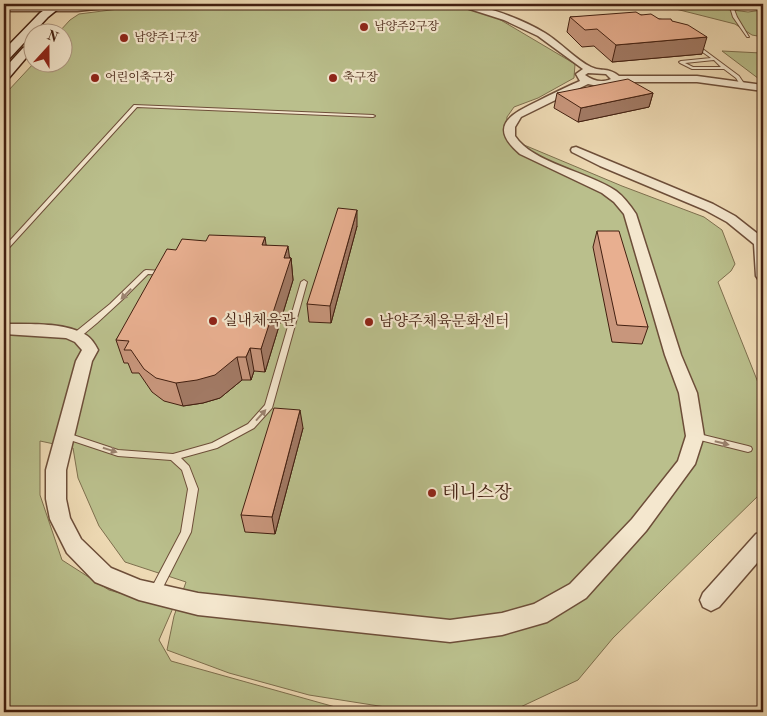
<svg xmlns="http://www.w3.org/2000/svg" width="767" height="716" viewBox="0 0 767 716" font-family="'Old Standard TT','Noto Serif KR',serif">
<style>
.green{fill:#babf8c;stroke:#7e6f4e}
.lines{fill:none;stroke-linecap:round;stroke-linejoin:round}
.lane-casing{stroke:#6d4e39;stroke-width:2}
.street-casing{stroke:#6d4e39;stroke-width:3}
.secondary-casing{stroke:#421f10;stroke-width:3}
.lane{fill:#f4e7ce;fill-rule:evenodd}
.street{fill:#f4e7ce;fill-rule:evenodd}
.secondary{fill:#f4e7ce;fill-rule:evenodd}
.wall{fill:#c8967c;stroke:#421f10}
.shaded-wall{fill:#a27a65;stroke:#421f10}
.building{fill:#e8af90;stroke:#421f10}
.oneway{fill:#9b836f}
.poi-dot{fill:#8f2418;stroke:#f4e7ce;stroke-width:2}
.labels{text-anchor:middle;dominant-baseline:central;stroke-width:4.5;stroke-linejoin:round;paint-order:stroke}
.far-poi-label{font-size:12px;fill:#421f10;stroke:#f4e7ce;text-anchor:start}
.poi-label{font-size:15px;fill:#421f10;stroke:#f4e7ce;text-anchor:start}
.near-poi-label{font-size:18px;fill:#421f10;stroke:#f4e7ce;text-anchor:start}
</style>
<rect width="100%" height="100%" fill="#eedab4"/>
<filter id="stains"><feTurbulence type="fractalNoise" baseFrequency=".004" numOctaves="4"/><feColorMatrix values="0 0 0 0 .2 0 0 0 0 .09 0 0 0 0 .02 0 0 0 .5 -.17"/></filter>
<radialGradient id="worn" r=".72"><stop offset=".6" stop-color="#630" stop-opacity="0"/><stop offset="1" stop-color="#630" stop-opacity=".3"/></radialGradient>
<g class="green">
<path d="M158,4H440L476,11L499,19L575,64L574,78L538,98L514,107L507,117L505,137L622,186L704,217L722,230L735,264L731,271L718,282L763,395V485L759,495L613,638L578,680L512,711L417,712L309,695L229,673L167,650L174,616L186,582L125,562L99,526L78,478L73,448L40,441V495L62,560L109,590L173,608L159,640L171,661L353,712H4V99L7,92L34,63L62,62V32H59L70,20L79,14Z"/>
<path d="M656,4H722L724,9L748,12L763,10V37L752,35L735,24Z"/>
<path d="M763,47V82L722,51L761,53Z"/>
</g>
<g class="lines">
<g class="lane-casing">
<g id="lane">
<path d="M729,4H732L737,17L749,37H747L733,17Z"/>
<path d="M694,44H696L739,76L745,85V86H741L736,78L724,69H692L680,63L679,62L681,61L711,58L694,46ZM714,60L721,67H693L685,63Z"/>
<path d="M134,105L373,115L375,116L373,117L137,107L6,251L4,252V247Z"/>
<path d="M146,270L163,271L166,273L163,275L148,274L123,299L97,323L79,338H73L72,336L73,334L110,304L144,271Z"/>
<path d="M304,280L307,282L272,408L254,428L217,448L181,458L189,466L198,489L191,532L159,595L155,597L151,595L150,592L151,589L181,532L188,489L182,470L171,460L118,456L61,437L60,435L61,433L64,432L118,450L173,454L212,443L248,424L265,405L301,282Z"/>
<path d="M695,433L748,446L751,447L752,449L751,451L748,452L692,438L691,436L692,434Z"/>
</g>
</g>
<g class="street-casing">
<g id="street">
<path d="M106,4H128L124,6L77,11H4V7H77Z"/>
<path d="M454,4C479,2 524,20 545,33C560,42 576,60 591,67C602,72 608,67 619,76H697L763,85V91L697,82H619L603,87L588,84L521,117L515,127V136C532,163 589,172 616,191C624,197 630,205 636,214L681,355L697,393L704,436L695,464L646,531L586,598L547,622L502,635L450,642L198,615L139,600L95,582L67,553L50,519L46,499V470L76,361L82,350L75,342L66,338L4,334V324C27,324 66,322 86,335C91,338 95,344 98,350L92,361L66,470V499L70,518L81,539L111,568L140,580L198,593L450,620L502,613L534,604L570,584L632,519L678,461L686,436L679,393L665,355L624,214L614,202L602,193L520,154C487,126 511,114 538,101C552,94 566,87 580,81L576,74L583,69L538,36L504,20ZM588,73L606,74L611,79C602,83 593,81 585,75Z"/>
<path d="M576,147L713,204L735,216L763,238V280L758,279L756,276L754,244L727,222L705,210L600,166L572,152L571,150L572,148Z"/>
<path d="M763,532V556L719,607L711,611L703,607L700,600L703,593L756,534Z"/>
</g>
</g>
<g class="secondary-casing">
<g id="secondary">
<path d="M53,4H64L48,17L8,60H4V50L40,13Z"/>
<path d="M101,4H119L120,5L115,8L102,6Z"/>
<path d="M27,47L31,48V52L8,79L4,80V69L23,48Z"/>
</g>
</g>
<use href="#lane" class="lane"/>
<use href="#street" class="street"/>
<use href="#secondary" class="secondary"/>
</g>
<g class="wall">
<path d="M641,15L659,19L672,21L702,54L612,62L594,46L582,47L567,32L570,17Z"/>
<path d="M557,93H653L649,107L578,122L554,108Z"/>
<path d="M357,226L331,323L309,322L307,304Z"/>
<path d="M597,231L648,327L642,344L612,342L593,247Z"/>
<path d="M266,245L291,258L293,280L265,372L254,371L251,380H242L220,398L203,403L183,406L164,401L152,392L139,373H132L128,363H124L116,340L176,250Z"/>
<path d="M303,428L275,534L245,532L241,515Z"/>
</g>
<g class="shaded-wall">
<path d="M707,37L702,54L612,62L616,45Z"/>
<path d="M653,93L649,107L578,122L581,108Z"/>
<path d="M357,210V226L331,323L330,306Z"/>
<path d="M265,237L268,259L262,245Z"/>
<path d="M288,246L290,261L291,258L293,280L265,372L261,349L284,258Z"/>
<path d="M250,348L254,371L251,380L246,357Z"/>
<path d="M237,357L242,380L220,398L203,403L183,406L176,383Z"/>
<path d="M300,410L303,428L275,534L272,517Z"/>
</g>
<g class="building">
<path d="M636,12L641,15L651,14L659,19H671L672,21L688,25L707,37L616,45L597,29L585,30L570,17Z"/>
<path d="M628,79L653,93L581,108L557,93Z"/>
<path d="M338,208L357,210L330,306L307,304Z"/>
<path d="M597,231H619L648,327L617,325Z"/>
<path d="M209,235L265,237L262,245L288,246L284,258H291L261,349L250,348L246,357H237L215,375L197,380L176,383L156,378L144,369L131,350H124L129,341L116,340L167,249L176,250L182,239L206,241Z"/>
<path d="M274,408L300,410L272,517L241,515Z"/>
</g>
<defs><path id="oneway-solid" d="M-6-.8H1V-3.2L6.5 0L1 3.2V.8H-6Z" transform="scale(1.25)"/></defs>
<g class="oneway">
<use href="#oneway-solid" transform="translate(126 294) rotate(134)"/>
<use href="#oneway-solid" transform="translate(261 415) rotate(-48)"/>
<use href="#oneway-solid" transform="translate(722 443) rotate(14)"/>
<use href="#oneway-solid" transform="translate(110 450) rotate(18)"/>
</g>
<g class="poi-dot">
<circle cx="364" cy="27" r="5"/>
<circle cx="124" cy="38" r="5"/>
<circle cx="95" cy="78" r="5"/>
<circle cx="333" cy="78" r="5"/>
<circle cx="213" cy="321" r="5"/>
<circle cx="369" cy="322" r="5"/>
<circle cx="432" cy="493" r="5"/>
</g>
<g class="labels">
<g class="far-poi-label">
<text x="374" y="27">남양주2구장</text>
<text x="134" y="38">남양주1구장</text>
<text x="105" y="78">어린이축구장</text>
<text x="343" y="78">축구장</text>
</g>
<g class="poi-label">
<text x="223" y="321">실내체육관</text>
<text x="379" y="322">남양주체육문화센터</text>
</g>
<g class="near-poi-label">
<text x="442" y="493">테니스장</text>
</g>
</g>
<rect width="767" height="716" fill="none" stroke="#eedab4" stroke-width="20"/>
<rect x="5" y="5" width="757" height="706" fill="none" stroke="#421f10" stroke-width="2.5"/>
<rect x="10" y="10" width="747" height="696" fill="none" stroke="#421f10"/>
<g transform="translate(48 48) rotate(21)"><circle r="24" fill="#f4e7ce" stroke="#ad9782"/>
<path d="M0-4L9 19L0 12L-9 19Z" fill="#8f2418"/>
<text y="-8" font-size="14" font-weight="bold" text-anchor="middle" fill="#421f10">N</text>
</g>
<rect width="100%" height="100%" filter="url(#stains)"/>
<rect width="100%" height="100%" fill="url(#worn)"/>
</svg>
